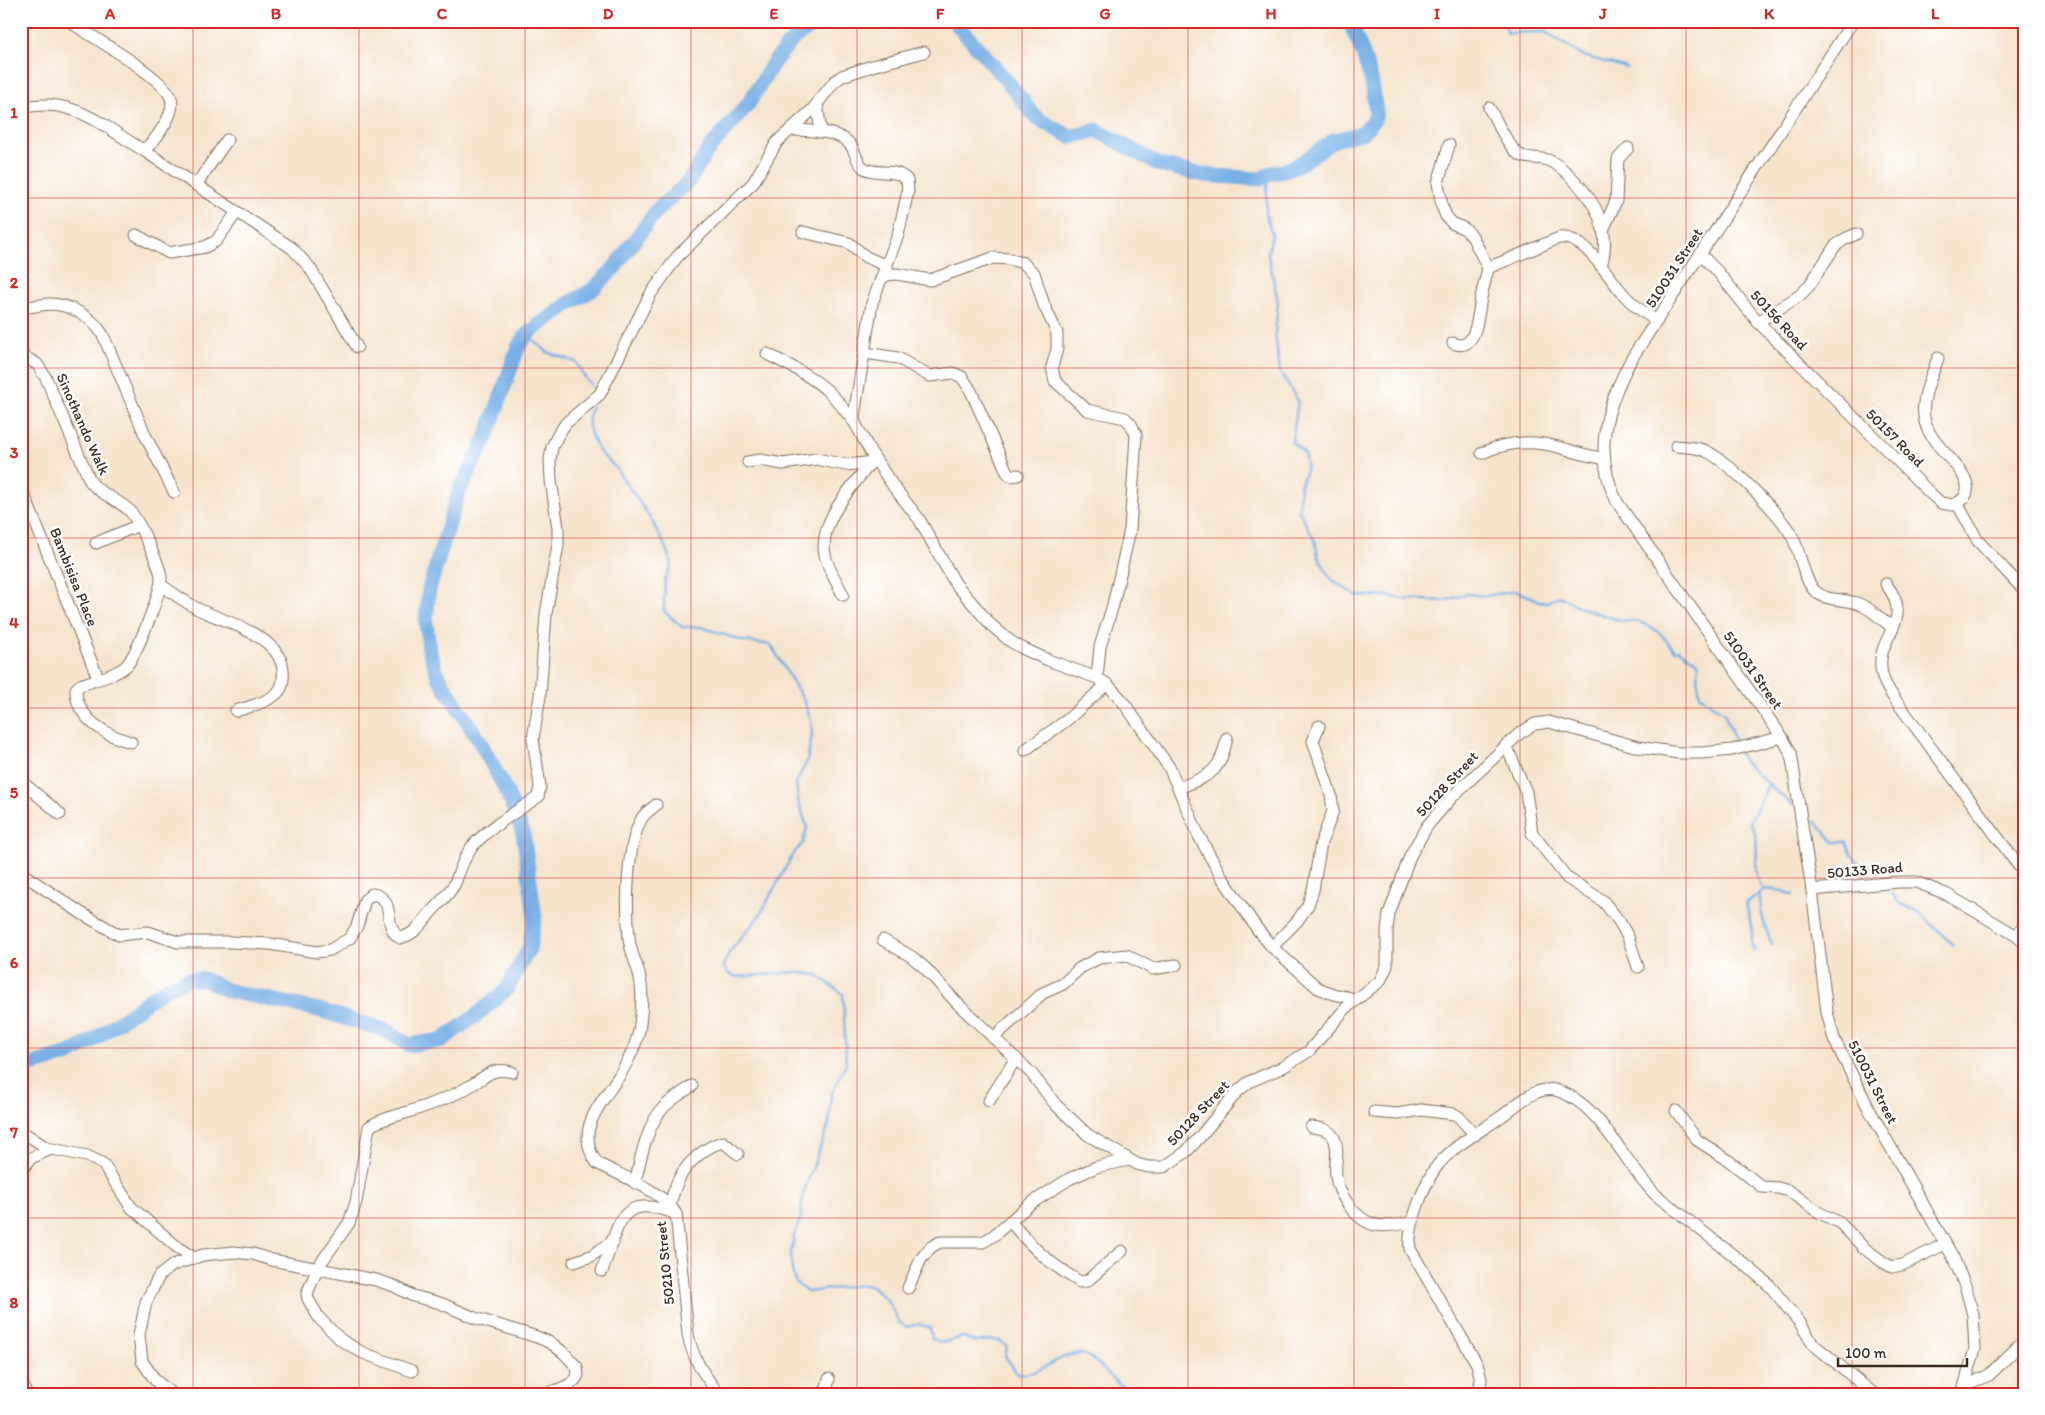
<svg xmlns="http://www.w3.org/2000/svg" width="2045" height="1415" viewBox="0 0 2045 1415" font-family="Itim,sans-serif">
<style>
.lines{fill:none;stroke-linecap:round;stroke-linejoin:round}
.stream{stroke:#76afe6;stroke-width:2.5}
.river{stroke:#76afe6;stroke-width:15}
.minor-casing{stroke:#7c6b5b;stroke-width:13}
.minor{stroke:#fff;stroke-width:11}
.grid{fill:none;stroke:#d62828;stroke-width:1;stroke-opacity:0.55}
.labels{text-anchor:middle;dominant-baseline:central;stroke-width:5;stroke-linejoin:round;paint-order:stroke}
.street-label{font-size:15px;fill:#3b2a1e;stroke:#fff}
.neatline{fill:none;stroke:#d62828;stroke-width:2}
.grid-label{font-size:16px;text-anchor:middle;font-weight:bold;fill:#d62828}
</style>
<rect width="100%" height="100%" fill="#fff"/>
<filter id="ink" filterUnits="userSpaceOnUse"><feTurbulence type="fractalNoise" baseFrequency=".02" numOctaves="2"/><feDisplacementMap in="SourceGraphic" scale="10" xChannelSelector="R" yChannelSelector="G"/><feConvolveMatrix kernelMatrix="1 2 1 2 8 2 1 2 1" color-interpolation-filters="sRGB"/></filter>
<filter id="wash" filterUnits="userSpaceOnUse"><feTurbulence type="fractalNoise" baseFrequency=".0096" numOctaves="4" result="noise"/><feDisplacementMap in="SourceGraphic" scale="20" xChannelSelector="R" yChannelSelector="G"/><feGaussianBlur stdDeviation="1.12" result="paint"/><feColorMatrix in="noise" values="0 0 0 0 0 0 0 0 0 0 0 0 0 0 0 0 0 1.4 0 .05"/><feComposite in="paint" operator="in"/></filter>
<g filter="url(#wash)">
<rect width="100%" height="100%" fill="#f6e4cd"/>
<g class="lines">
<g class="stream">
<path d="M1503,21L1507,33L1545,32L1583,56L1627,68"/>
<path d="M1272,173L1267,186L1266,215L1272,234L1268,254L1278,302L1275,334L1280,372L1298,401L1292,442L1304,453L1307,468L1300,485L1299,511L1315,540L1318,556L1331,579L1356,596H1388L1403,599L1444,601L1467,594L1484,596L1516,591L1545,603L1559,596L1584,609L1619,620L1640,622L1659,632L1675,650L1679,649L1698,662L1699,666L1697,677L1700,695L1713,706L1724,712L1736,744"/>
<path d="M527,334L547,352L576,362L586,379L597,392"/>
<path d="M592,407C585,420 590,435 597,447C601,456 608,460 615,467C619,471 622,478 626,483C644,507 662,535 672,564L665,579L664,611L682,627H701L743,641L771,645L804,701L811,720L812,736L807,761L796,783L798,800L807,827L803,843L793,854L760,915L729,953L723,966L729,974L737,977L794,972L817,975L843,994L846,1064L831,1096L829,1124L803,1194L801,1217L794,1236L791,1252L792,1271L796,1283L807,1292L862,1285L872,1286L887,1300L900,1323L907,1327L919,1324L930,1328L932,1338L941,1343L963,1337L976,1342L990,1340L1000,1341L1007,1347L1005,1356L1017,1373C1040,1378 1056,1354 1078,1354C1096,1354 1105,1375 1118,1383C1124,1388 1132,1390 1138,1394"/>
<path d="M1740,754L1744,762L1792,805"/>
<path d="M1768,786L1750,822C1752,827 1755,832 1756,837C1759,855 1751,875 1764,889L1783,891L1793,895"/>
<path d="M1815,821L1834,842H1846L1852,855L1868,874"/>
<path d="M1760,893C1759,911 1765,928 1772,944"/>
<path d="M1892,893L1899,903L1920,913L1953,945"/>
<path d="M1754,950L1752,945V930L1746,903L1764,890"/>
</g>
<g class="river">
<path d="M954,21L1007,81L1036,118L1071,137L1096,130L1160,165L1204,175L1260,179L1272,173L1284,171L1301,163L1334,140L1362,133L1374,120L1376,112L1372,82L1362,51L1349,21"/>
<path d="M21,1068L69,1054L95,1039L163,990L188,979H204L229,991L319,1010L387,1031L409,1045L442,1040L478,1014L506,990L529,949L535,916L523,833L507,792L480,742L438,676L429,649L426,621L429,589L458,494L486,438L519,345L527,334L568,304L592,290L615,267L656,211L688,182L709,149L748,104L774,62L795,37L820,21"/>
</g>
</g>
</g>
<g filter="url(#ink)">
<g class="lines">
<g class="minor-casing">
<g id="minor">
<path d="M1853,21L1632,358C1606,406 1592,451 1617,502L1782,737L1791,753L1812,890L1827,1012L1834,1039L1870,1111L1953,1257L1966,1288L1973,1315L1975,1349L1962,1394"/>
<path d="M817,104L821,132"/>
<path d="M21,108C72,95 103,126 143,150C152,144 158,136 163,127C169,118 174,108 171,98C164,77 90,36 69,21"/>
<path d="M1489,108C1497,121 1506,143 1517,153C1526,161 1540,156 1550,161C1558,164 1565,171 1571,177C1596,201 1612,232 1601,266"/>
<path d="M790,130C809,131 841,129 852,147C856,154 857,163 864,168C878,176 895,167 907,180L908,191L898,235L872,303L854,416L855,423L870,451L893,486L919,519L955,583L991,625L1010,641L1022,648L1048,660L1097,678L1107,684L1121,699L1169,767L1199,836L1221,876L1258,930L1272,947L1318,988L1333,994L1356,999"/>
<path d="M1449,145L1438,183L1442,206L1446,216L1452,223L1465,229L1472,236L1488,268L1559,238C1585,233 1610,281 1626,297C1635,307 1646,314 1657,321"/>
<path d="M143,150L292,248L310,268L357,347"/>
<path d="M196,185L227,140"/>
<path d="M1604,228L1616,201L1618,159L1628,148"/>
<path d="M803,232L849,243L866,257L887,266"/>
<path d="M136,235L169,253L205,247L216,241L237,212"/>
<path d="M1701,255L1718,272L1758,322L1931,494L1941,503L1953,505C1961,502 1969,496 1967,485C1963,464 1928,445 1924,417C1921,397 1932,376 1938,358"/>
<path d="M881,279L887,275L897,274L930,280L993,258L1009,259L1023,263L1034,273L1044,305L1057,333V349L1052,367L1055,381L1087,410L1125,418L1131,424L1136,435L1130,530L1113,605L1100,647L1097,678"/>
<path d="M21,308C30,307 40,305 49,304C71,304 92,317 103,335L146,437L174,492"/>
<path d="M1758,322L1799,296L1809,286L1835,246L1845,239L1856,234"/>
<path d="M1453,343C1477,354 1478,313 1481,298C1483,288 1486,278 1488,268"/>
<path d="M865,353L898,358L929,376L953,373L962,377L971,391L1007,472L1011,476L1018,475"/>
<path d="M767,354C789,365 812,376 830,393C839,402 847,413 855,423"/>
<path d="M21,355L37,364L46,378L90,481C100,495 118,499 130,511C138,520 160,565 161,577C162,591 136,656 126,666C115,676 94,680 80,685L76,689C75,718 107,736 131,742"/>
<path d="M1676,446C1687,447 1697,447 1706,451C1729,462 1780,514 1792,536C1801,553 1803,580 1816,592C1828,602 1845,598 1859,604C1872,609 1882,620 1893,628"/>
<path d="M1482,453C1506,442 1532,440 1558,447C1574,451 1588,457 1604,458"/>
<path d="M748,462L760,460L783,464L816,459L846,465L875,462"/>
<path d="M21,487L98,678"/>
<path d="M1957,503L1978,541L2024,590"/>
<path d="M96,543L139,525"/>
<path d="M1886,584C1917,624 1873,635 1882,674C1884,683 1889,691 1894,698L2024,873"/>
<path d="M161,585C172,593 184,601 196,608C223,622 288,636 283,678C283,686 279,693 272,697C262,704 248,707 236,711"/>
<path d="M843,595C837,582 828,569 825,555C818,521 852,488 870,463"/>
<path d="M1506,745L1526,792L1532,833L1567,878L1603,901L1619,921L1628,937L1638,967"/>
<path d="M1025,750L1067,720L1107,684"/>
<path d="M21,781L60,814"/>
<path d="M1179,788C1210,775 1220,773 1227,738"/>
<path d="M656,805C651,809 645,813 642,818C626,846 626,906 629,938C630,951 636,962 639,974C643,989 642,1009 640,1024C638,1042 629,1060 619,1076C602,1103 573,1130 597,1163C619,1175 665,1192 676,1214L688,1334C692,1358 704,1375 719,1394"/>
<path d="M21,873L81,913L119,935L148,932L178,942H230L270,944L317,952L330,950L350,938L357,926L365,900L372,894C398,898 381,926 400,938C416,934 421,924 431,912C440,902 449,895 455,883C460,871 463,859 471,848C485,830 519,810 538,797L540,786L533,739L540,696L546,614L558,545V528L551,480L550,460L552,447L558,435L566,423L600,394L650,295L677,257L753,183L777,142L813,109L834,82L842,76L872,66L924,52"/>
<path d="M1812,890L1898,882H1916L1946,894L2017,936L2024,943"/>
<path d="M2017,936L2024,925"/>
<path d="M883,940L912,957L925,968L958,1004L1031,1073L1056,1105L1088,1135L1137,1164L1148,1167H1164L1186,1152L1199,1138L1237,1092L1249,1082L1283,1067L1309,1051L1346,1008L1380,981L1387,966V930L1389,914L1410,856L1427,826L1453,796L1520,733L1535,724L1549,722L1638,747L1679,753H1702L1732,750L1782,737"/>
<path d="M1272,947L1298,920L1308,905L1313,890L1321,843L1333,811L1331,795L1313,741L1319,726"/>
<path d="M993,1038L1043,993L1063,984L1080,968L1099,958L1126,955L1153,969L1176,965"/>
<path d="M989,1101L1016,1058"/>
<path d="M1676,1111L1697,1140L1728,1160L1762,1187L1778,1188L1789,1191L1820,1213L1840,1223L1864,1248L1883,1262L1892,1267L1902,1265L1945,1244"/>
<path d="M1374,1112L1397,1114L1421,1110L1454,1114L1459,1117L1475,1135"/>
<path d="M1311,1127C1321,1128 1329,1129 1334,1138C1340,1150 1334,1164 1336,1176C1337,1186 1342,1196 1348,1204C1366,1230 1384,1228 1412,1222"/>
<path d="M21,1131L47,1148L87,1156L103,1164L131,1207L177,1247L194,1258"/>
<path d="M21,1171L31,1158L51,1149"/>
<path d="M635,1183C640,1160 647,1124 664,1107C672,1099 683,1092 692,1086"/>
<path d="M670,1204C673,1195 675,1185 680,1177C688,1162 706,1146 723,1142L738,1154"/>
<path d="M1010,1221C1033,1249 1049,1263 1080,1282L1087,1281L1122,1251"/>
<path d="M574,1262L591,1256L613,1241"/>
<path d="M602,1271C619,1228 617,1190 676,1214"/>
<path d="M908,1288L921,1259L931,1247L940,1242H983L993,1236L1030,1204L1069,1179L1096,1167L1129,1160"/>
<path d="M412,1371L363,1353L341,1340L319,1318L308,1299L307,1294L318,1267L349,1223L356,1202L369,1127C380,1119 393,1117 405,1113C427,1106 451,1098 470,1086C487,1076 491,1067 512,1072"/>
<path d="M21,1379L26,1394"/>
<path d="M1966,1386L1989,1375L2024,1341"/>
<path d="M172,1394L155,1380L142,1361L139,1335L146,1302L159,1276L173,1265L203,1255L234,1252L253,1254L272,1260L376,1280L394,1286L413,1296L440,1303L475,1318L537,1337L551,1343L564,1353L577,1367L578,1375C573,1387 557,1389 546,1394"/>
<path d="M825,1394L829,1379"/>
<path d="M1479,1394L1481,1379L1477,1364L1410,1249C1407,1228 1423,1188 1434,1170C1450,1147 1480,1132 1502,1116C1513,1108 1524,1097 1537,1092C1543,1090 1549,1089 1555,1090C1600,1101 1625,1166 1656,1195L1747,1266L1770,1286L1800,1323L1813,1344L1874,1394"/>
</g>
</g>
<use href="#minor" class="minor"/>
</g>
</g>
<path class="grid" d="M193,21V1394M359,21V1394M525,21V1394M691,21V1394M857,21V1394M1022,21V1394M1188,21V1394M1354,21V1394M1520,21V1394M1686,21V1394M1852,21V1394M21,198H2024M21,368H2024M21,538H2024M21,708H2024M21,878H2024M21,1048H2024M21,1218H2024"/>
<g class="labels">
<g class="street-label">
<text transform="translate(1674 268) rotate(-57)">510031 Street</text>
<text transform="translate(1779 320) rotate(47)">50156 Road</text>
<text transform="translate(83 424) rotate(66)">Sinothando Walk</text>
<text transform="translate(1895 438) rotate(45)">50157 Road</text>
<text transform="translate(74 577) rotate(68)">Bambisisa Place</text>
<text transform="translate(1753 670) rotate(55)">510031 Street</text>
<text transform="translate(1447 784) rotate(-47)">50128 Street</text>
<text transform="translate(1865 870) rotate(-5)">50133 Road</text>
<text transform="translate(1873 1082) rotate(63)">510031 Street</text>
<text transform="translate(1198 1113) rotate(-47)">50128 Street</text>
<text transform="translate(665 1263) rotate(-96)">50210 Street</text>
</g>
</g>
<rect width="2045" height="1415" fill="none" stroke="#fff" stroke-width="55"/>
<path d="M1838 1358v8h129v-8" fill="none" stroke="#3b2a1e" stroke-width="2.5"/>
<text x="1845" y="1358" font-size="15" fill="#3b2a1e" stroke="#ffffff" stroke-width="4" paint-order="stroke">100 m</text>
<rect x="28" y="28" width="1990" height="1360" class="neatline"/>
<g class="grid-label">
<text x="110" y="19">A</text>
<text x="276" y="19">B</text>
<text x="442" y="19">C</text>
<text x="608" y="19">D</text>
<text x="774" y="19">E</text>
<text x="940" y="19">F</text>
<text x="1105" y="19">G</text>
<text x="1271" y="19">H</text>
<text x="1437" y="19">I</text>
<text x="1603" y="19">J</text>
<text x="1769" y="19">K</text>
<text x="1935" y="19">L</text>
<text x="14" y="118">1</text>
<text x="14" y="288">2</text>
<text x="14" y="458">3</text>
<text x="14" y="628">4</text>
<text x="14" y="798">5</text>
<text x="14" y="968">6</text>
<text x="14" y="1138">7</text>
<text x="14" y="1308">8</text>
</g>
</svg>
